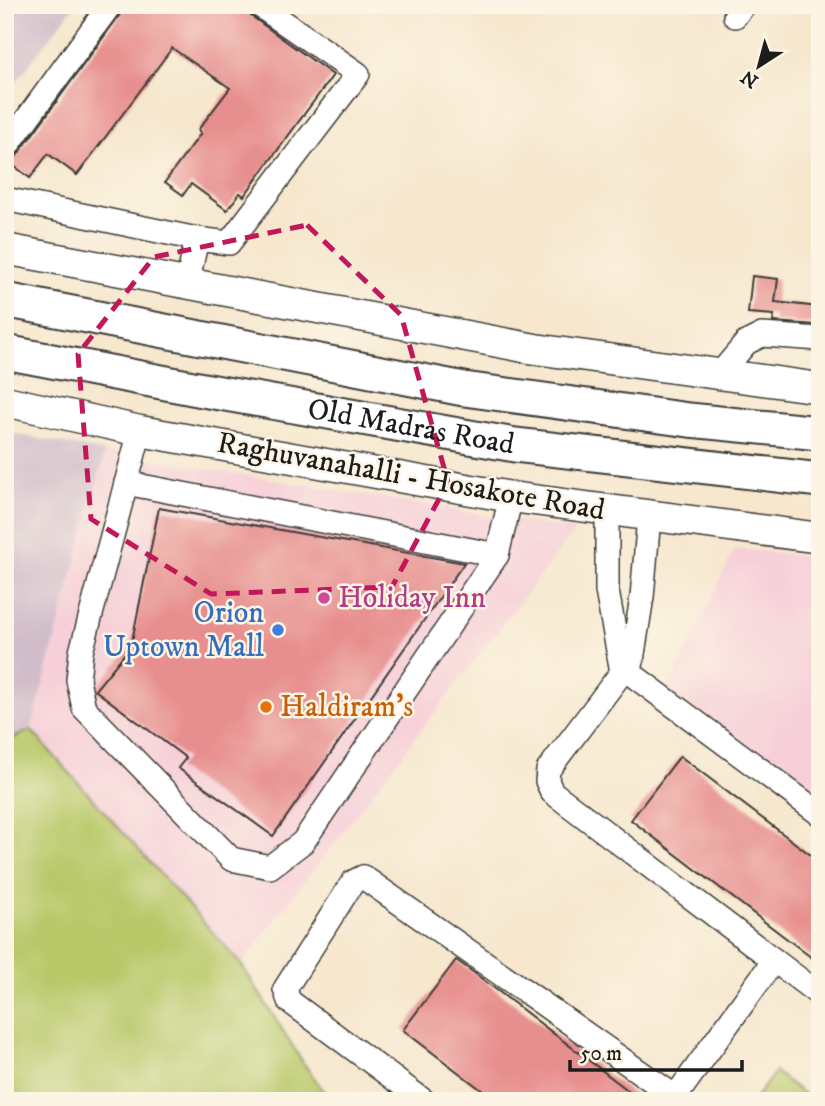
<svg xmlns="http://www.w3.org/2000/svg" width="825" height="1106" viewBox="0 0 825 1106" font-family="'IM FELL DW Pica',serif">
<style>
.built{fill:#f6cfd8}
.industrial{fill:#d1bdca}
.green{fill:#b9c96b;stroke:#6a7244;stroke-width:2}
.building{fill:#e78f8e}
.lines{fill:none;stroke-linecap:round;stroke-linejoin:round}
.minor-casing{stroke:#3d3a37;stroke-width:26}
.major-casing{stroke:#3d3a37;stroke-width:33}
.highway-casing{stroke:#3d3a37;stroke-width:37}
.minor{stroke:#fff;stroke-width:23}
.major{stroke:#fff;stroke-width:30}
.highway{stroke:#fff;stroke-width:33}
.marked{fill:none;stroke:#c2185b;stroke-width:5;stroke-dasharray:14 9;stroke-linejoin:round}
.hotel-dot{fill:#d1479c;stroke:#fcf5e5;stroke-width:2.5}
.shop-dot{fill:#3f7fe0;stroke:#fcf5e5;stroke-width:2.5}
.food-dot{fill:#e8710a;stroke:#fcf5e5;stroke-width:2.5}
.labels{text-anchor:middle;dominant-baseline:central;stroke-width:5;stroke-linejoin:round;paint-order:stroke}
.street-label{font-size:30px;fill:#1c1c1c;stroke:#fcf5e5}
.hotel-label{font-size:30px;fill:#b23c85;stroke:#fcf5e5;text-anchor:start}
.shop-label{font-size:30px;fill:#366cbe;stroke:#fcf5e5;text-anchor:end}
.food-label{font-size:30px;fill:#c56008;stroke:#fcf5e5;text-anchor:start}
</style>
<rect width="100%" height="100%" fill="#fcf5e5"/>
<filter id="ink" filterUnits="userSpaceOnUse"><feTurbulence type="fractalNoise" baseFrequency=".0143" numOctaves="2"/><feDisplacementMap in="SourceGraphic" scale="14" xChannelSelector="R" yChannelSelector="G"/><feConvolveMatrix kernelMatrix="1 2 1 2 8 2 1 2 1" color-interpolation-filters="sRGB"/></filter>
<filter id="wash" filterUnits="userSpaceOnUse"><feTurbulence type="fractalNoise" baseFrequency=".00686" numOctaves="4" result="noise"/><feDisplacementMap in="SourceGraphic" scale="28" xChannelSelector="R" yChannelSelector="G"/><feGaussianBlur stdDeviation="1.57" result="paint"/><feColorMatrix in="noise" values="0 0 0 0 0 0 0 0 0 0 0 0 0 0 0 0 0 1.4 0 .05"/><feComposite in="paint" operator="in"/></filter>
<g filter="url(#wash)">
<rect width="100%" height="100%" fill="#f6e7cd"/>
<g class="built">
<path d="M105,452L575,530L241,964L31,730Z"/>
<path d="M735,549L820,558V802L667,692Z"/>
</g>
<g class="industrial">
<path d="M5,5H75L5,96Z"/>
<path d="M5,432L105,452L31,730L5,742Z"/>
</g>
<g class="green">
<path d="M31,730L241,964L302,1061L331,1101H5V742Z"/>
<path d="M775,1072L813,1101H753Z"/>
</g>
<g id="blocks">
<g class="building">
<path d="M124,5H239L251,16L333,75L244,196L240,193L227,210L191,184L183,195L165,182L201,133L198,130L230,88L172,48L77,175L48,154L30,178L9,162L16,157L121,13Z"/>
<path d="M752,276L778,279L775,302L819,307L817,325L773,322L774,315L748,313Z"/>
<path d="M159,508L464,563L273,836L178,768L186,758L95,690L131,646Z"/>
<path d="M680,756L820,862V964L631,820Z"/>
<path d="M456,960L473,972L642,1101H496L403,1030Z"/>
</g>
</g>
</g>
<g filter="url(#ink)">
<use href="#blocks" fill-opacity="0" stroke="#3d3a37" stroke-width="2"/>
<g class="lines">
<g class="minor-casing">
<g id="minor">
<path d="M735,16L744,5"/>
<path d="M5,149L110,5"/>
<path d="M5,199L197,239"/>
<path d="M187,284L197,239L229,243L358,74L259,5"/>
<path d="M719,375L746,343L762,335L820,339"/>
<path d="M140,431L81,652L78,680L84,708L231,859L270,867L303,842L497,555L511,497"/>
<path d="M126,483L497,555"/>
<path d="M607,511V591L622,672"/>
<path d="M630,673L642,597L649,517"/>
<path d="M820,814L630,673L622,672L548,770L547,781L552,792L820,995"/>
<path d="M676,1096L774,960"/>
<path d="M424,1101L289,1001L285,989L353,882L363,877L681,1101"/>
</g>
</g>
<g class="major-casing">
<g id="major">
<path d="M5,249L535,349L820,388"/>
<path d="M5,401L140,431L511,497L820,538"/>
</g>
</g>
<g class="highway-casing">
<g id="highway">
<path d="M5,300L464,389L689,420L820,433"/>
<path id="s1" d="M5,352L203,390L515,445L820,480"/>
</g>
</g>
<use href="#minor" class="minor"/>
<use href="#major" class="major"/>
<use href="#highway" class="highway"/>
</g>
</g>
<path class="marked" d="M307,225L401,315L448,482L392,587L211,594L91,519L78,354L154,257Z"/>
<circle class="hotel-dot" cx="324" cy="598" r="7"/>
<circle class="shop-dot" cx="278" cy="630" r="7"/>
<circle class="food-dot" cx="266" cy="707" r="7"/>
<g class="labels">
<g class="street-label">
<text stroke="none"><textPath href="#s1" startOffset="413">Old Madras Road</textPath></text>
<text transform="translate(411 477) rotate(10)">Raghuvanahalli - Hosakote Road</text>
</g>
<g class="hotel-label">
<text x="338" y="598">Holiday Inn</text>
</g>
<g class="shop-label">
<text x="264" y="613">Orion<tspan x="264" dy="34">Uptown Mall</tspan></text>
</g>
<g class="food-label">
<text x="280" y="707">Haldiram's</text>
</g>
</g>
<rect width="825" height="1106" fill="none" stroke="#fcf5e5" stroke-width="28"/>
<g transform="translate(759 66) rotate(216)" stroke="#fcf5e5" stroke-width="5" paint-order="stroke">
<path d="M0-5L12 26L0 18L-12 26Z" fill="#1c1c1c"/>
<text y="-10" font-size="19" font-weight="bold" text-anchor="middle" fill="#1c1c1c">N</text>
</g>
<path d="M570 1060v10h172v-10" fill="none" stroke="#1c1c1c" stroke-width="3.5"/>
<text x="580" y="1060" font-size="21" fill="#1c1c1c" stroke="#fcf5e5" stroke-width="5" paint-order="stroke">50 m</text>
</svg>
